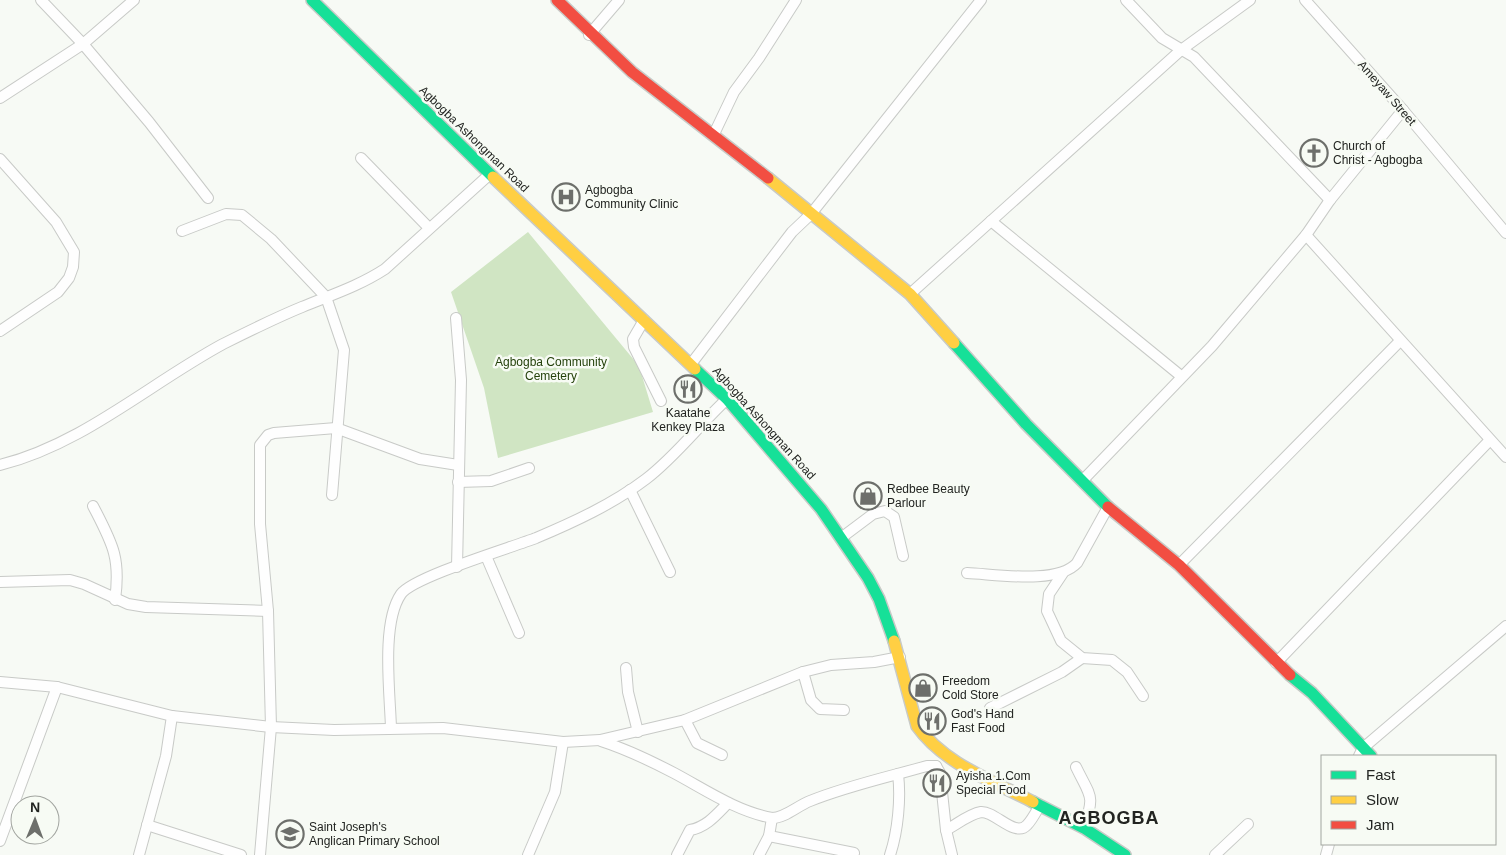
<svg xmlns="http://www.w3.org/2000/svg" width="1506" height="855" viewBox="0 0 1506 855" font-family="Helvetica,sans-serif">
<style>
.green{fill:#d0e5c3}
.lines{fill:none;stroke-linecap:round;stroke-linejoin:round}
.street-casing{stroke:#c8cac7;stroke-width:12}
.fast-casing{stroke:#c8cac7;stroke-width:14}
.slow-casing{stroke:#c8cac7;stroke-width:14}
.jam-casing{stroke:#c8cac7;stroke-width:14}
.street{stroke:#fefefe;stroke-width:10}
.fast{stroke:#16e098;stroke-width:11}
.slow{stroke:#ffcf43;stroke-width:11}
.jam{stroke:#f24e42;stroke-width:11}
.labels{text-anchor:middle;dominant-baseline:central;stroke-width:5;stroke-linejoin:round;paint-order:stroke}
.street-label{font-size:12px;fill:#222421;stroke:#f7fbf4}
.poi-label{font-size:12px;fill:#222421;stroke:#f7fbf4;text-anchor:start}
.park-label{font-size:12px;fill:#25420c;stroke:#f7fbf4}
.district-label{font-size:18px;font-weight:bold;letter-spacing:1px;fill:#222421;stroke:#f7fbf4}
</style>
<rect width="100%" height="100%" fill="#f7faf5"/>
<path class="green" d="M528,232L639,366L653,412L498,458L484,388L451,292Z"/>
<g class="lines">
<g class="street-casing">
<g id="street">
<path d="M41,0L83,44L149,122L208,198"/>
<path d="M1126,0L1162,38L1194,57L1330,200"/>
<path d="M1305,0L1403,110L1506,233"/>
<path d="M589,35L619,0"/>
<path d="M0,98L83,44L134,0"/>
<path d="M714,134L734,92L759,58L796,0"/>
<path d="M361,158L429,228"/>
<path d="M0,159L56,222L74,252L73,267L69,278L58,292L0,331"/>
<path d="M991,221L1181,376"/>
<path d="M182,231L226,214L242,215L271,239L326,297L344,350L332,495"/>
<path d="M1306,235L1506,457"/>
<path d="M910,294L1181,50L1250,0"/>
<path d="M456,318L461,380L457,567"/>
<path d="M644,320L633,339L634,347L661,401"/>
<path d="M691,364L792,232L811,214L981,0"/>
<path d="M0,465C83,444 149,384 223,344C249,331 275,318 302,307C331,295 359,286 385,269L490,174"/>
<path d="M1082,481L1212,346L1306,235L1330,200L1403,110"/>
<path d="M458,482L491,481L529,468"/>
<path d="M630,490L670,572"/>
<path d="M93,506C112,543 121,557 115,600"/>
<path d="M841,538L873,514L885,511L894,517L903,556"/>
<path d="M486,556L519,633"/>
<path d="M1179,565L1400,341"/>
<path d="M967,573C995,574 1057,585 1077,563L1108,507"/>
<path d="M1063,573L1049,594L1047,611L1061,641L1082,658L1112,660L1127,672L1143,696"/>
<path d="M0,582L70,580L84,584L128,604L146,607L268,611"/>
<path d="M1276,663L1490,440"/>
<path d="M626,668L628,692L638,732"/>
<path d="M803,672L811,700L820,709L844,710"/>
<path d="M0,682L57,687L172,716L271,727L334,730L443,728L563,742L600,740L685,720L803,672L831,665L874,662L900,657"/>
<path d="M990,708L1062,672L1082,658"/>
<path d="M685,720L697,743L722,755"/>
<path d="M391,728C390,693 381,623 401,594C413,577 510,548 536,538C574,522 613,504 646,479C676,456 699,425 727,399"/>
<path d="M601,741C626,749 651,761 674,773C706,790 736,811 772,818C785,818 797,806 810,801C847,786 888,777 927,766H936"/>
<path d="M1359,756L1363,748L1506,626"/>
<path d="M936,766L940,773L946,830L952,855"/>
<path d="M1076,767C1091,798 1095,794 1084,828"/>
<path d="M147,825L241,855"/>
<path d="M946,830C956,825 969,814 981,812C995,811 1015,838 1027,825C1032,820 1036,812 1040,805"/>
<path d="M769,836L854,853"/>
<path d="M0,841L57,687"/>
<path d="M139,855L166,756L172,716"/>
<path d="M260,855L271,727L268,611L260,524V445L268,435L274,433L336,428L420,459L458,465"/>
<path d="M528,855L555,792L563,742"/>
<path d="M677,855L690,830C707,827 717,814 728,803"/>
<path d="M759,855L769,836L772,818"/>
<path d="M890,855C898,831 901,798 898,774"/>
<path d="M1215,855L1248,824"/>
<path d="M1326,855L1329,844"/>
</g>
</g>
<g class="fast-casing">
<g id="fast">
<path d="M312,0L493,177"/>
<path d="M954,343L1026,424L1108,507"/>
<path d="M695,369L727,399L821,509L868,578L879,599L894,641"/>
<path d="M1290,675L1312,693L1371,756"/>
<path d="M1033,802L1084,828L1125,855"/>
</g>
</g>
<g class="slow-casing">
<g id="slow">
<path d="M493,177L695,369"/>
<path d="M768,178L910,294L954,343"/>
<path d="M894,641L917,726C944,764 993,781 1033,802"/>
</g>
</g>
<g class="jam-casing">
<g id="jam">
<path d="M557,0L632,72L768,178"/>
<path d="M1108,507L1179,565L1290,675"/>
</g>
</g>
<use href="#street" class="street"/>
<use href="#fast" class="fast"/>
<use href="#slow" class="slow"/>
<use href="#jam" class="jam"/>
</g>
<defs>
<g id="church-ring" transform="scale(1.4375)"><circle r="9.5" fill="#f7fbf4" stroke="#6d6f6b" stroke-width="1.5"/><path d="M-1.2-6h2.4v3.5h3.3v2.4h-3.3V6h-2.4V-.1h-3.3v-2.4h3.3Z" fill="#6d6f6b"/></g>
<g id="hospital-ring" transform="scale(1.4375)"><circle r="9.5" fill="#f7fbf4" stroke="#6d6f6b" stroke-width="1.5"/><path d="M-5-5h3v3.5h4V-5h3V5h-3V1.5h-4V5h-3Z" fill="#6d6f6b"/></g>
<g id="restaurant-ring" transform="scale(1.4375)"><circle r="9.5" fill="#f7fbf4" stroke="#6d6f6b" stroke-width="1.5"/><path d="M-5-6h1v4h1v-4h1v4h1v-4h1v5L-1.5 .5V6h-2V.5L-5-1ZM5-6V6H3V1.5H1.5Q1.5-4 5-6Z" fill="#6d6f6b"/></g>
<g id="shop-ring" transform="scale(1.4375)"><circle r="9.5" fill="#f7fbf4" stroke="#6d6f6b" stroke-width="1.5"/><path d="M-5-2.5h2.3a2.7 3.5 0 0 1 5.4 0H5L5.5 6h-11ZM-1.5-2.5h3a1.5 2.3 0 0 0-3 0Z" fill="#6d6f6b"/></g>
<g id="school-ring" transform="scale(1.4375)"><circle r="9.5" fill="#f7fbf4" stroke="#6d6f6b" stroke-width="1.5"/><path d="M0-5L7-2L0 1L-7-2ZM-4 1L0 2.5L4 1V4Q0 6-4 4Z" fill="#6d6f6b"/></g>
</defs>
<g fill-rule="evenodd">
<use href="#church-ring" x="1314" y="153"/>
<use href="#hospital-ring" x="566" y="197"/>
<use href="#restaurant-ring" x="688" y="389"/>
<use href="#shop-ring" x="868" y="496"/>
<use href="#shop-ring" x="923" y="688"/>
<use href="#restaurant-ring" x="932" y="721"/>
<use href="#restaurant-ring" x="937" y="783"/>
<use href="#school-ring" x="290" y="834"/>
</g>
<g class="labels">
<g class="street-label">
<text transform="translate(1387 93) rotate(49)">Ameyaw Street</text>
<text transform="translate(474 139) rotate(44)">Agbogba Ashongman Road</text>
<text transform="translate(764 423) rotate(48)">Agbogba Ashongman Road</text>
</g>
<g class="poi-label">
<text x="1333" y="146">Church of<tspan x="1333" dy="14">Christ - Agbogba</tspan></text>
<text x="585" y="190">Agbogba<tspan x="585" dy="14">Community Clinic</tspan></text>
<text x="688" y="413" text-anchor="middle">Kaatahe<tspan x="688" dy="14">Kenkey Plaza</tspan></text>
<text x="887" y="489">Redbee Beauty<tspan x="887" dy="14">Parlour</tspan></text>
<text x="942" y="681">Freedom<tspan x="942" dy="14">Cold Store</tspan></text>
<text x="951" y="714">God's Hand<tspan x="951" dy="14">Fast Food</tspan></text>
<text x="956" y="776">Ayisha 1.Com<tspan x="956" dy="14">Special Food</tspan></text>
<text x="309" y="827">Saint Joseph's<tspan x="309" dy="14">Anglican Primary School</tspan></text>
</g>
<g class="park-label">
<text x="551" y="362">Agbogba Community<tspan x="551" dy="14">Cemetery</tspan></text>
</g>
<g class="district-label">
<text x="1109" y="818">AGBOGBA</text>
</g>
</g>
<rect x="1321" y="755" width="175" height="90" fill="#f7fbf4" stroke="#a2a5a0"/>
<rect x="1331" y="771" width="25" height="8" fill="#16e098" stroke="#a2a5a0"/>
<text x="1366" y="780" font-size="15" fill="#222421">Fast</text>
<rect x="1331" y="796" width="25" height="8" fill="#ffcf43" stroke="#a2a5a0"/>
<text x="1366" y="805" font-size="15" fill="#222421">Slow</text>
<rect x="1331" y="821" width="25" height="8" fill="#f24e42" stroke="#a2a5a0"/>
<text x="1366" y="830" font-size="15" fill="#222421">Jam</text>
<g transform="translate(35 820) rotate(1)"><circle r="24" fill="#f7fbf4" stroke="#a2a5a0"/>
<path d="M0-4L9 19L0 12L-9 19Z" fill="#6d6f6b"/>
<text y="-8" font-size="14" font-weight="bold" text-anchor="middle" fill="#222421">N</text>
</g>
</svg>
